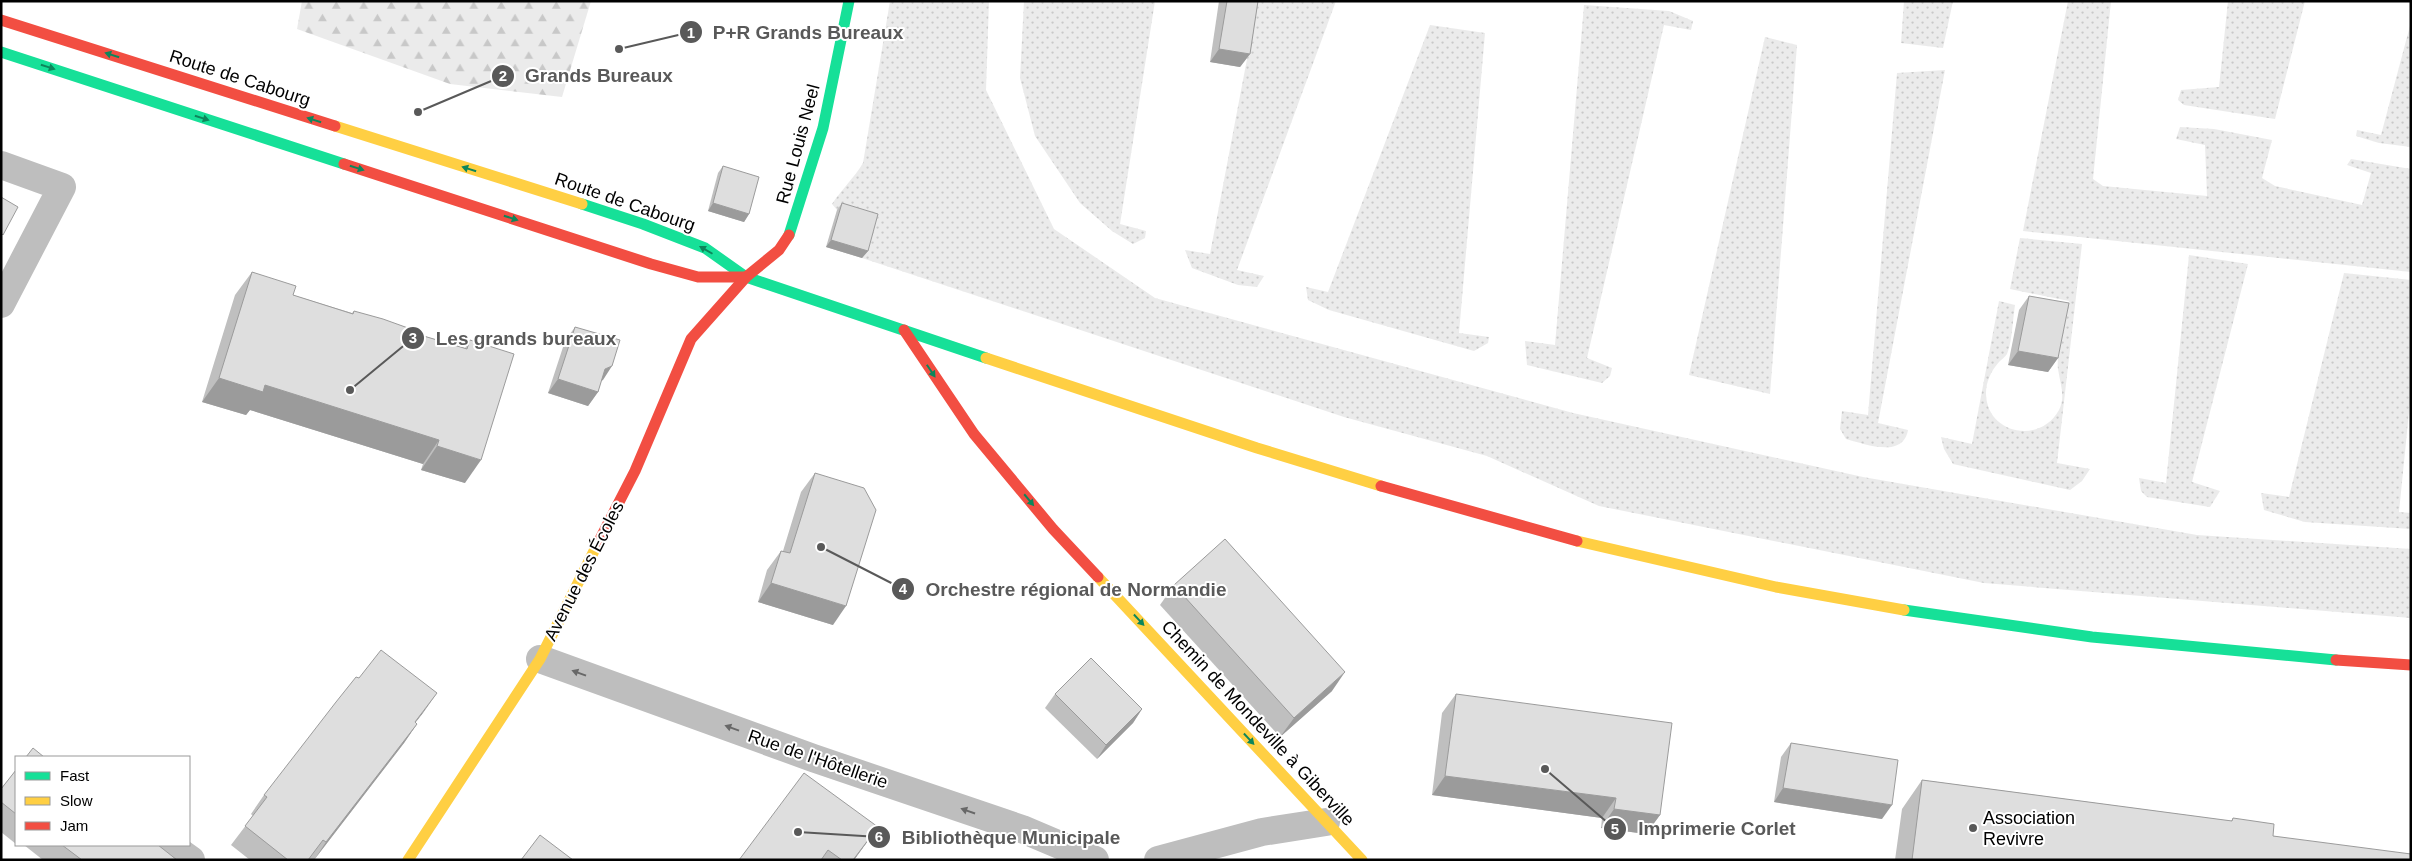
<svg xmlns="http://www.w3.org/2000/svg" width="2412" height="861" viewBox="0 0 2412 861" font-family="Helvetica,sans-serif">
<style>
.green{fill:url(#green-dots)}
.forest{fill:url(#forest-firs)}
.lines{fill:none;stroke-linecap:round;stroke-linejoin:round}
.street{stroke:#bebebe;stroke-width:28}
.fast{stroke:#16e098;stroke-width:11}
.slow{stroke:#ffcf43;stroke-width:11}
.jam{stroke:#f24e42;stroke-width:11}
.wall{fill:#bfbfbf}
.shaded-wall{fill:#9b9b9b}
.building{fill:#dedede;stroke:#9b9b9b}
.oneway{fill:#0d865b}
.oneway2{fill:#686868}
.poi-dot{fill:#595959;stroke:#fff;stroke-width:2}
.labels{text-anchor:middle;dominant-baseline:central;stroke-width:4;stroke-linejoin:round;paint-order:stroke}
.street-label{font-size:18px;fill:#000;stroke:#fff}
.poi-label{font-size:18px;fill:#000;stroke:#fff;text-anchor:start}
.leader{fill:none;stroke:#595959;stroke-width:2}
.callout-dot{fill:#595959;stroke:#fff;stroke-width:2}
.mark-label{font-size:15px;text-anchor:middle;font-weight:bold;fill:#fff}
.callout-label{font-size:19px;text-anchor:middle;font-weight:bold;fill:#595959;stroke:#fff;stroke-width:4;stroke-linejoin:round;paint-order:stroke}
</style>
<defs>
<pattern id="green-dots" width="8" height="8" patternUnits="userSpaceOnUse" patternTransform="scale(1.25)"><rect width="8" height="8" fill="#ebebeb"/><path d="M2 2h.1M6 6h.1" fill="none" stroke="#c8c8c8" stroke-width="1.8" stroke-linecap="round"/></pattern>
<pattern id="forest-firs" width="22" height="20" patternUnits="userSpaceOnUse" patternTransform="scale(1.25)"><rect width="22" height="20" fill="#ebebeb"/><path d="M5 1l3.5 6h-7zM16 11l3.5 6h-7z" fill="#c8c8c8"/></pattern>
</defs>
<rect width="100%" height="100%" fill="#fff"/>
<g class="green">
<path d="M890,1H989L986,90L1054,229L1155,298L1573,413L1863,477L2197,535L2411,549V618L1984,583L1599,506L1487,456L1344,417L862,258L873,221L837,210L832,204C842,189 854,178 863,163Z"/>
<path d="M1024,1H1155L1120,224L1146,231L1145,238L1133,244L1112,231L1080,203L1035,136L1020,78Z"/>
<path d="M1258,1H1336L1237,270L1264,276L1257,287L1238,285L1192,268L1185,250L1210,254Z"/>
<path d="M1904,1H1953L1943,48L1901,43Z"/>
<path d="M2068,1H2111L2093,179L2103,186L2207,196L2205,145L2176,139L2180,127L2214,129L2272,140L2262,178L2275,186L2362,205L2371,173L2347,165L2351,159L2411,169V272L2023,231Z"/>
<path d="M2228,1H2305L2275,119L2184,105L2178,100L2181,90L2219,87Z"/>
<path d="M1584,5L1669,11L1693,21L1691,30L1664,25L1587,358L1612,368L1610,376L1602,383L1527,365L1525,341L1555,345Z"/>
<path d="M2411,22V147L2379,143L2356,136L2357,130L2381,135Z"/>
<path d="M1430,25L1485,33L1459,333L1489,337L1488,343L1474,351L1329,310L1308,300L1306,287L1328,292Z"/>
<path d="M1765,37L1797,45L1770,394L1689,375Z"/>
<path d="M1945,70L1878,423L1908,430C1903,459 1865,444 1846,439L1840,429L1842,411L1868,415L1897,73Z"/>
<path d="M2020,238L2082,244L2057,463L2090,469L2082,481L2070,490L1953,464L1944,449L1941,437L1972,444L1999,301L2015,305C2013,318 2012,343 2007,354C2005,357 2001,360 1999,362C1991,371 1986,382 1986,393C1986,434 2040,445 2059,410C2066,397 2060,383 2058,369C2056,356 2066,317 2069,301L2010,289Z"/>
<path d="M2189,255L2248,264L2192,482L2220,491L2210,507L2147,497L2141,491L2139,478L2166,483Z"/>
<path d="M2344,273L2411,280V392L2399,512L2411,513V529L2305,522L2264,510L2261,493L2289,497Z"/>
</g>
<path class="forest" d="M302,1H591L562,97L450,84L297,29Z"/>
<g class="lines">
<g class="street">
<path d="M1,165L62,187L1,304"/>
<path d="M540,659L813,758L1022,829L1095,860"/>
<path d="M170,845L191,860"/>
<path d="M1158,860L1262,832L1326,822"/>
</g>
<g class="fast">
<path d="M1,52L344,164"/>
<path d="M582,204L643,224L705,248L746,277L986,358"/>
<path d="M789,235L823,128L849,1"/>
<path d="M1904,610L2092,637L2336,660"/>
</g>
<g class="slow">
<path d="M335,126L582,204"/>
<path d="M986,358L1257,448L1381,486"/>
<path d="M1577,541L1776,587L1904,610"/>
<path d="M1098,577L1362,860"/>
<path d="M408,860L540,659L597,545"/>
</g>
<g class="jam">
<path d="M1,20L335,126"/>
<path d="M344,164L651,264L698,277H746"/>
<path d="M904,330L974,434L1053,529L1098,577"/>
<path d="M1381,486L1577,541"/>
<path d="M597,545L635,471L691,339L746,277L779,250L789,235"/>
<path d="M2336,660L2411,665"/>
</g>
</g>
<g class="wall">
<path d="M1219,1H1258L1250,54L1240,67L1210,62Z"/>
<path d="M723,166L749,214L744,222L708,211L718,173Z"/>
<path d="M842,203L868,251L862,258L826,247L837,210Z"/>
<path d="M252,272L293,295L352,313L354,311L407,331L465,348L470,340L465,483L421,470L423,464L250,410L246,415L202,402L235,295Z"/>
<path d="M2029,296L2058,358L2048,372L2008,365L2019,310Z"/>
<path d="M575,327L603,380L601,381L598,392L588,406L548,393L565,341Z"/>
<path d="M815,473L833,625L758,602L767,570L781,551H783L801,492Z"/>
<path d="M1174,585L1332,691L1280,737L1160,605Z"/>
<path d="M1055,694L1142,709L1133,723L1097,759L1045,708Z"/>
<path d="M1456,694L1660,815L1646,834L1601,828L1602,818L1432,795L1442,713Z"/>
<path d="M423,713L415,722L417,724L404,743L314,860H250L231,845L253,816L251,814L264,795Z"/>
<path d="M1791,743L1882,819L1774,802L1781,757Z"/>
<path d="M16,770V844L1,832V789Z"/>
<path d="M1922,780L2231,821L2233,818L2273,836L2411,860H1895L1902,809Z"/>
<path d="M878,827L854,860H739Z"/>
<path d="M24,845H158L177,860H43Z"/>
</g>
<g class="shaded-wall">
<path d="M1219,49L1250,54L1240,67L1210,62Z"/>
<path d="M713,203L749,214L744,222L708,211Z"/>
<path d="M831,240L868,251L862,258L826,247Z"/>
<path d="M2018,351L2058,358L2048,372L2008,365Z"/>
<path d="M612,366L603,380L595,383L605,369Z"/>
<path d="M219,378L265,385L439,440L423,464L250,410L246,415L202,402Z"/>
<path d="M558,379L598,392L588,406L548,393Z"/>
<path d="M437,446L481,460L465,483L421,470Z"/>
<path d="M771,583L846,606L833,625L758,602Z"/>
<path d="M1345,672L1332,691L1280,737L1294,718Z"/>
<path d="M437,693L423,713L401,741L415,722Z"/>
<path d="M1142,709L1133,723L1097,759L1106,745Z"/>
<path d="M417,724L404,743L314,860L326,842Z"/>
<path d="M1445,776L1616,798L1602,818L1432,795Z"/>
<path d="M1783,788L1892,805L1882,819L1774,802Z"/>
<path d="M1614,809L1660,815L1646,834L1601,828Z"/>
<path d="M878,827L854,860H853Z"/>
</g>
<g class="building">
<path d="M1227,1H1258L1250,54L1219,49Z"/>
<path d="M723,166L759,177L749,214L713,203Z"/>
<path d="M1,197L18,207L3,235L1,233Z"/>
<path d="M842,203L878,214L868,251L831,240Z"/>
<path d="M252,272L296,286L293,295L353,314L354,311L383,319L408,328L407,331L467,349L470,340L514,354L481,460L437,446L439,440L265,385L263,392L219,378Z"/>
<path d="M2029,296L2069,303L2058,358L2018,351Z"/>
<path d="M575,327L620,340L612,366L605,369L598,392L558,379Z"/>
<path d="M815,473L864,488L876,510L846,606L771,583L781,551L790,553Z"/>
<path d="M1225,539L1345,672L1294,718L1174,585Z"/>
<path d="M381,650L437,693L415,722L417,724L326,842L323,840L308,860H288L245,826L267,797L264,795L336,702L356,677L359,678Z"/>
<path d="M1091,658L1142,709L1106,745L1055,694Z"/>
<path d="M1456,694L1672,723L1660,815L1614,809L1616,798L1445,776Z"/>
<path d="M1791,743L1898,760L1892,805L1783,788Z"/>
<path d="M33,748L44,757H26Z"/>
<path d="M16,770V814L1,802V789Z"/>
<path d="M804,773L878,827L853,860H842L828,850L821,860H739Z"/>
<path d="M1922,780L2232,821L2233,818L2274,824L2273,836L2411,854V860H1912Z"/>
<path d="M540,835L573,860H521Z"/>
<path d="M62,845H158L177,860H82Z"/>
</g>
<defs><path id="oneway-solid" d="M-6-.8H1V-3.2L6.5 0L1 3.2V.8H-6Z" transform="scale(1.25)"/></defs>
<g class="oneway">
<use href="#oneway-solid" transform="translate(112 55) rotate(-162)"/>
<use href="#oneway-solid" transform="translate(48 67) rotate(18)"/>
<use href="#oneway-solid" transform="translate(202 118) rotate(18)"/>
<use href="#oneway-solid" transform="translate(314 120) rotate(-162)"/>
<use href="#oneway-solid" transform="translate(357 168) rotate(18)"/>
<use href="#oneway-solid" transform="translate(469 169) rotate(-162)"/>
<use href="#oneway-solid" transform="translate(511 218) rotate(18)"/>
<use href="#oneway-solid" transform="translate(706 250) rotate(-150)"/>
<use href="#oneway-solid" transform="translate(931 371) rotate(56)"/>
<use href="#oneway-solid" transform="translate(1029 500) rotate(50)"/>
<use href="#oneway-solid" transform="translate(1139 620) rotate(47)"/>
<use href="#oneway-solid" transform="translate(1249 739) rotate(47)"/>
</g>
<g class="oneway2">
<use href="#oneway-solid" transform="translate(579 673) rotate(-160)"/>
<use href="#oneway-solid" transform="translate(732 728) rotate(-160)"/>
<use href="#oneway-solid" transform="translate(968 811) rotate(-161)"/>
</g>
<circle class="poi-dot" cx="1973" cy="828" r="5"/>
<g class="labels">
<g class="street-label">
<text transform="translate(240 78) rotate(18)">Route de Cabourg</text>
<text transform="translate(798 144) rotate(-75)">Rue Louis Neel</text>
<text transform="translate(625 202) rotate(19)">Route de Cabourg</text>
<text transform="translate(584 571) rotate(-63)">Avenue des Écoles</text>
<text transform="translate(1258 723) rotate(47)">Chemin de Mondeville à Giberville</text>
<text transform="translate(818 759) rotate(19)">Rue de l'Hôtellerie</text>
</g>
<g class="poi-label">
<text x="1983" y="818">Association<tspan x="1983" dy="21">Revivre</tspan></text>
</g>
</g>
<path class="leader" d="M619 49L691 32M418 112L503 76M350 390L413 338M821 547L903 589M1545 769L1615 829M798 832L879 837"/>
<g class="callout-dot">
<circle cx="619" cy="49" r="5"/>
<circle cx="418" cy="112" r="5"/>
<circle cx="350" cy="390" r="5"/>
<circle cx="821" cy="547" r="5"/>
<circle cx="1545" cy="769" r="5"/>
<circle cx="798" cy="832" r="5"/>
<circle cx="691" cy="32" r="12"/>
<circle cx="503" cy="76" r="12"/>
<circle cx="413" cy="338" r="12"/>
<circle cx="903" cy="589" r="12"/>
<circle cx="1615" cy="829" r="12"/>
<circle cx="879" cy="837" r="12"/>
</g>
<g class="mark-label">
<text x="691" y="38">1</text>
<text x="503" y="81">2</text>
<text x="413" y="343">3</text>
<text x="903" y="594">4</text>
<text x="1615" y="834">5</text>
<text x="879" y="842">6</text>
</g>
<g class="callout-label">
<text x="808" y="39">P+R Grands Bureaux</text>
<text x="599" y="82">Grands Bureaux</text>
<text x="526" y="345">Les grands bureaux</text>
<text x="1076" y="596">Orchestre régional de Normandie</text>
<text x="1717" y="835">Imprimerie Corlet</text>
<text x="1011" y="844">Bibliothèque Municipale</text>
</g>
<rect width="2412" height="861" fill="none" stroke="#000000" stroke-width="5"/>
<rect x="15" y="756" width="175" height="90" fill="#ffffff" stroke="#999999"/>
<rect x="25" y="772" width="25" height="8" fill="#16e098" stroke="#999999"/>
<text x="60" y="781" font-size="15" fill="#000000">Fast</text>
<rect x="25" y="797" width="25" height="8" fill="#ffcf43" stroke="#999999"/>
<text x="60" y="806" font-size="15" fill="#000000">Slow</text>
<rect x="25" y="822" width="25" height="8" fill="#f24e42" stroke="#999999"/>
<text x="60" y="831" font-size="15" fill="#000000">Jam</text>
</svg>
